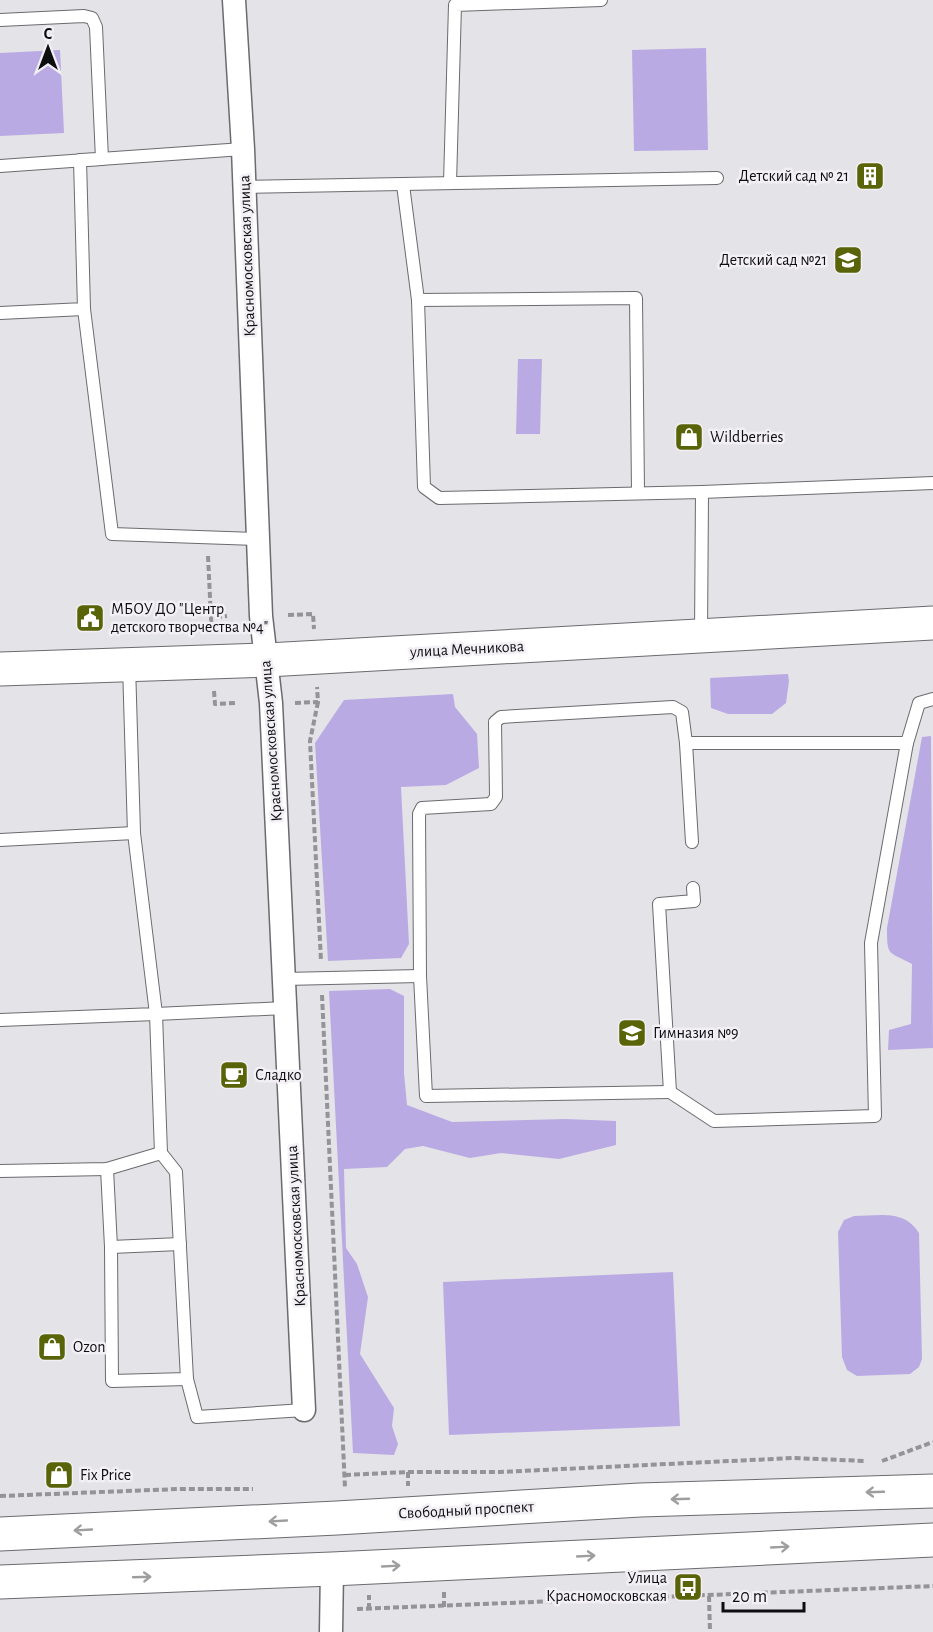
<svg xmlns="http://www.w3.org/2000/svg" width="933" height="1632" viewBox="0 0 933 1632" font-family="'Alegreya Sans',sans-serif">
<style>
.green{fill:#baaae3}
.lines{fill:none;stroke-linecap:round;stroke-linejoin:round}
.lane-casing{stroke:#6b6a6e;stroke-width:14}
.street-casing{stroke:#6b6a6e;stroke-width:25}
.secondary-casing{stroke:#6b6a6e;stroke-width:35}
.path{stroke:#949397;stroke-width:4;stroke-dasharray:6 3;stroke-linecap:butt}
.lane{stroke:#fff;stroke-width:12}
.street{stroke:#fff;stroke-width:22}
.secondary{stroke:#fff;stroke-width:33}
.oneway{stroke:#9f9e9f}
.labels{text-anchor:middle;dominant-baseline:central;stroke-width:5;stroke-linejoin:round;paint-order:stroke}
.poi-label{font-size:16px;fill:#0e0d0f;stroke:#f2f0f5;text-anchor:start}
.street-label{font-size:16px;fill:#0e0d0f;stroke:#f2f0f5}
</style>
<rect width="100%" height="100%" fill="#e4e3e8"/>
<g class="green">
<path d="M706,48L708,150L634,151L632,50Z"/>
<path d="M60,50L64,133L0,136V53Z"/>
<path d="M518,359H542L540,434H516Z"/>
<path d="M788,674L789,681L786,703L772,714H728L711,708L710,678Z"/>
<path d="M453,694L455,707L477,734L479,768L446,785L401,787L409,944L401,958L328,961L315,743L344,700Z"/>
<path d="M931,736L933,1048L888,1050L889,1030L911,1024L912,964C888,951 887,957 887,928L922,737Z"/>
<path d="M390,989L404,996V1073L407,1105L452,1122L565,1119L616,1121V1145L559,1159L501,1153L470,1158L423,1146L405,1149L387,1167L344,1169L346,1248L357,1264L368,1297L360,1354L394,1408L392,1426L398,1444L394,1455L353,1453L329,991Z"/>
<path d="M854,1216C879,1216 904,1209 919,1233L922,1359L919,1367L910,1374L857,1376L847,1370L842,1357L838,1232L844,1220Z"/>
<path d="M673,1272L680,1426L449,1435L443,1282Z"/>
</g>
<g class="lines">
<g class="lane-casing">
<g id="lane">
<path d="M0,20L84,16L92,18L96,27L102,159L80,160L84,309L0,313"/>
<path d="M0,166L243,149"/>
<path d="M450,183L455,5L601,0"/>
<path d="M403,185L418,300L424,487L439,498L702,492L933,483"/>
<path d="M244,187L717,178"/>
<path d="M418,300L636,298L638,493"/>
<path d="M84,309L112,534L257,539"/>
<path d="M701,635L702,492"/>
<path d="M686,743L692,842"/>
<path d="M0,840L134,833"/>
<path d="M693,888L694,901L659,904L670,1092L714,1121L875,1116L871,943L907,743"/>
<path d="M284,979L420,976"/>
<path d="M0,1020L156,1014L134,833L129,665"/>
<path d="M670,1092L426,1096L420,976L419,814L422,808L491,804L496,797L495,722L501,717L673,707L682,712L686,743H907L919,703L933,699"/>
<path d="M161,1153L156,1014L285,1008"/>
<path d="M107,1169L111,1247L112,1381L187,1379L176,1172L161,1153"/>
<path d="M0,1171L107,1169L161,1153"/>
<path d="M111,1247L180,1244"/>
<path d="M187,1379L197,1417L304,1410"/>
</g>
</g>
<g class="street-casing">
<g id="street">
<path d="M234,0L243,149L261,616L271,703L304,1410"/>
<path d="M331,1632L332,1569"/>
</g>
</g>
<g class="secondary-casing">
<g id="secondary">
<path d="M0,669L267,660L933,623"/>
<path d="M0,1534L337,1518L640,1500L933,1491"/>
<path d="M0,1582L332,1569L933,1540"/>
</g>
</g>
<g class="path">
<path d="M208,556L211,618"/>
<path d="M288,615L313,614L314,629"/>
<path d="M212,631L211,618L227,616"/>
<path d="M214,691L215,704L237,703"/>
<path d="M318,702L310,741L321,961"/>
<path d="M295,703L318,702L317,687"/>
<path d="M322,995L345,1488"/>
<path d="M882,1461L933,1442"/>
<path d="M408,1472V1486"/>
<path d="M345,1475L408,1472H500L793,1458L866,1461"/>
<path d="M0,1496L178,1489H253"/>
<path d="M444,1592V1607"/>
<path d="M709,1596L710,1632"/>
<path d="M357,1609L933,1586"/>
<path d="M369,1609V1595"/>
</g>
<use href="#lane" class="lane"/>
<use href="#street" class="street"/>
<use href="#secondary" class="secondary"/>
</g>
<defs><path id="oneway-shaft" d="M-6 0H5M1.5-3L5.5 0L1.5 3" fill="none" stroke-width="1.6" stroke-linecap="round" stroke-linejoin="round" transform="scale(1.5)"/></defs>
<g class="oneway">
<use href="#oneway-shaft" transform="translate(875 1492) rotate(178)"/>
<use href="#oneway-shaft" transform="translate(680 1499) rotate(178)"/>
<use href="#oneway-shaft" transform="translate(278 1521) rotate(177)"/>
<use href="#oneway-shaft" transform="translate(83 1530) rotate(177)"/>
<use href="#oneway-shaft" transform="translate(780 1547) rotate(-3)"/>
<use href="#oneway-shaft" transform="translate(586 1556) rotate(-3)"/>
<use href="#oneway-shaft" transform="translate(391 1566) rotate(-3)"/>
<use href="#oneway-shaft" transform="translate(142 1577) rotate(-2)"/>
</g>
<defs>
<g id="building-square" transform="scale(1.5)"><rect x="-9" y="-9" width="18" height="18" rx="4" fill="#586407" stroke="#f2f0f5"/><path d="M-4-6H4V6H1V3H-1V6H-4ZM-2.5-4.3h1.7v1.8h-1.7ZM.8-4.3h1.7v1.8H.8ZM-2.5-1h1.7V.8h-1.7ZM.8-1h1.7V.8H.8Z" fill="#fff"/></g>
<g id="school-square" transform="scale(1.5)"><rect x="-9" y="-9" width="18" height="18" rx="4" fill="#586407" stroke="#f2f0f5"/><path d="M0-5L7-2L0 1L-7-2ZM-4 1L0 2.5L4 1V4Q0 6-4 4Z" fill="#fff"/></g>
<g id="shop-square" transform="scale(1.5)"><rect x="-9" y="-9" width="18" height="18" rx="4" fill="#586407" stroke="#f2f0f5"/><path d="M-5-2.5h2.3a2.7 3.5 0 0 1 5.4 0H5L5.5 6h-11ZM-1.5-2.5h3a1.5 2.3 0 0 0-3 0Z" fill="#fff"/></g>
<g id="civic-square" transform="scale(1.5)"><rect x="-9" y="-9" width="18" height="18" rx="4" fill="#586407" stroke="#f2f0f5"/><path d="M-.6-6.5H3V-4.5H.6V-3L4-1V1h2V6H-6V1h2V-1L-.6-3ZM-1.2 2.5V6h2.4V2.5Z" fill="#fff"/></g>
<g id="cafe-square" transform="scale(1.5)"><rect x="-9" y="-9" width="18" height="18" rx="4" fill="#586407" stroke="#f2f0f5"/><path d="M-5.5-4.5H6V0H3Q3 3.5 0 3.5H-2.5Q-5.5 3.5-5.5 0ZM3-3.2v2h1.7v-2ZM-6 4.5H4V6H-6Z" fill="#fff"/></g>
<g id="bus-square" transform="scale(1.5)"><rect x="-9" y="-9" width="18" height="18" rx="4" fill="#586407" stroke="#f2f0f5"/><path d="M-5-6H5V4H4V6H2V4H-2V6H-4V4H-5ZM-3.5-4V0h7V-4ZM-3.5 1.2v1.5H-2V1.2ZM2 1.2v1.5H3.5V1.2Z" fill="#fff"/></g>
</defs>
<g fill-rule="evenodd">
<use href="#building-square" x="870" y="176"/>
<use href="#school-square" x="848" y="260"/>
<use href="#shop-square" x="689" y="437"/>
<use href="#civic-square" x="90" y="618"/>
<use href="#school-square" x="632" y="1033"/>
<use href="#cafe-square" x="234" y="1075"/>
<use href="#shop-square" x="52" y="1347"/>
<use href="#shop-square" x="59" y="1475"/>
<use href="#bus-square" x="688" y="1587"/>
</g>
<g class="labels">
<g class="poi-label">
<text x="849" y="176" text-anchor="end">Детский сад № 21</text>
<text x="827" y="260" text-anchor="end">Детский сад №21</text>
<text x="710" y="437">Wildberries</text>
<text x="111" y="609">МБОУ ДО "Центр<tspan x="111" dy="18">детского творчества №4"</tspan></text>
<text x="653" y="1033">Гимназия №9</text>
<text x="255" y="1075">Сладко</text>
<text x="73" y="1347">Ozon</text>
<text x="80" y="1475">Fix Price</text>
<text x="667" y="1578" text-anchor="end">Улица<tspan x="667" dy="18">Красномосковская</tspan></text>
</g>
<g class="street-label">
<text transform="translate(247 256) rotate(-92)">Красномосковская улица</text>
<text transform="translate(467 649) rotate(-3)">улица Мечникова</text>
<text transform="translate(271 741) rotate(-94)">Красномосковская улица</text>
<text transform="translate(296 1226) rotate(-93)">Красномосковская улица</text>
<text transform="translate(466 1510) rotate(-3)">Свободный проспект</text>
</g>
</g>
<g transform="translate(48 48)" stroke="#f2f0f5" stroke-width="4.5" paint-order="stroke">
<path d="M0-4.5L10 22L0 15L-10 22Z" fill="#0e0d0f"/>
<text y="-9" font-size="16" font-weight="bold" text-anchor="middle" fill="#0e0d0f">С</text>
</g>
<path d="M723 1602v9h81v-9" fill="none" stroke="#0e0d0f" stroke-width="3"/>
<text x="732" y="1602" font-size="18" fill="#0e0d0f" stroke="#f2f0f5" stroke-width="4.5" paint-order="stroke">20 m</text>
</svg>
